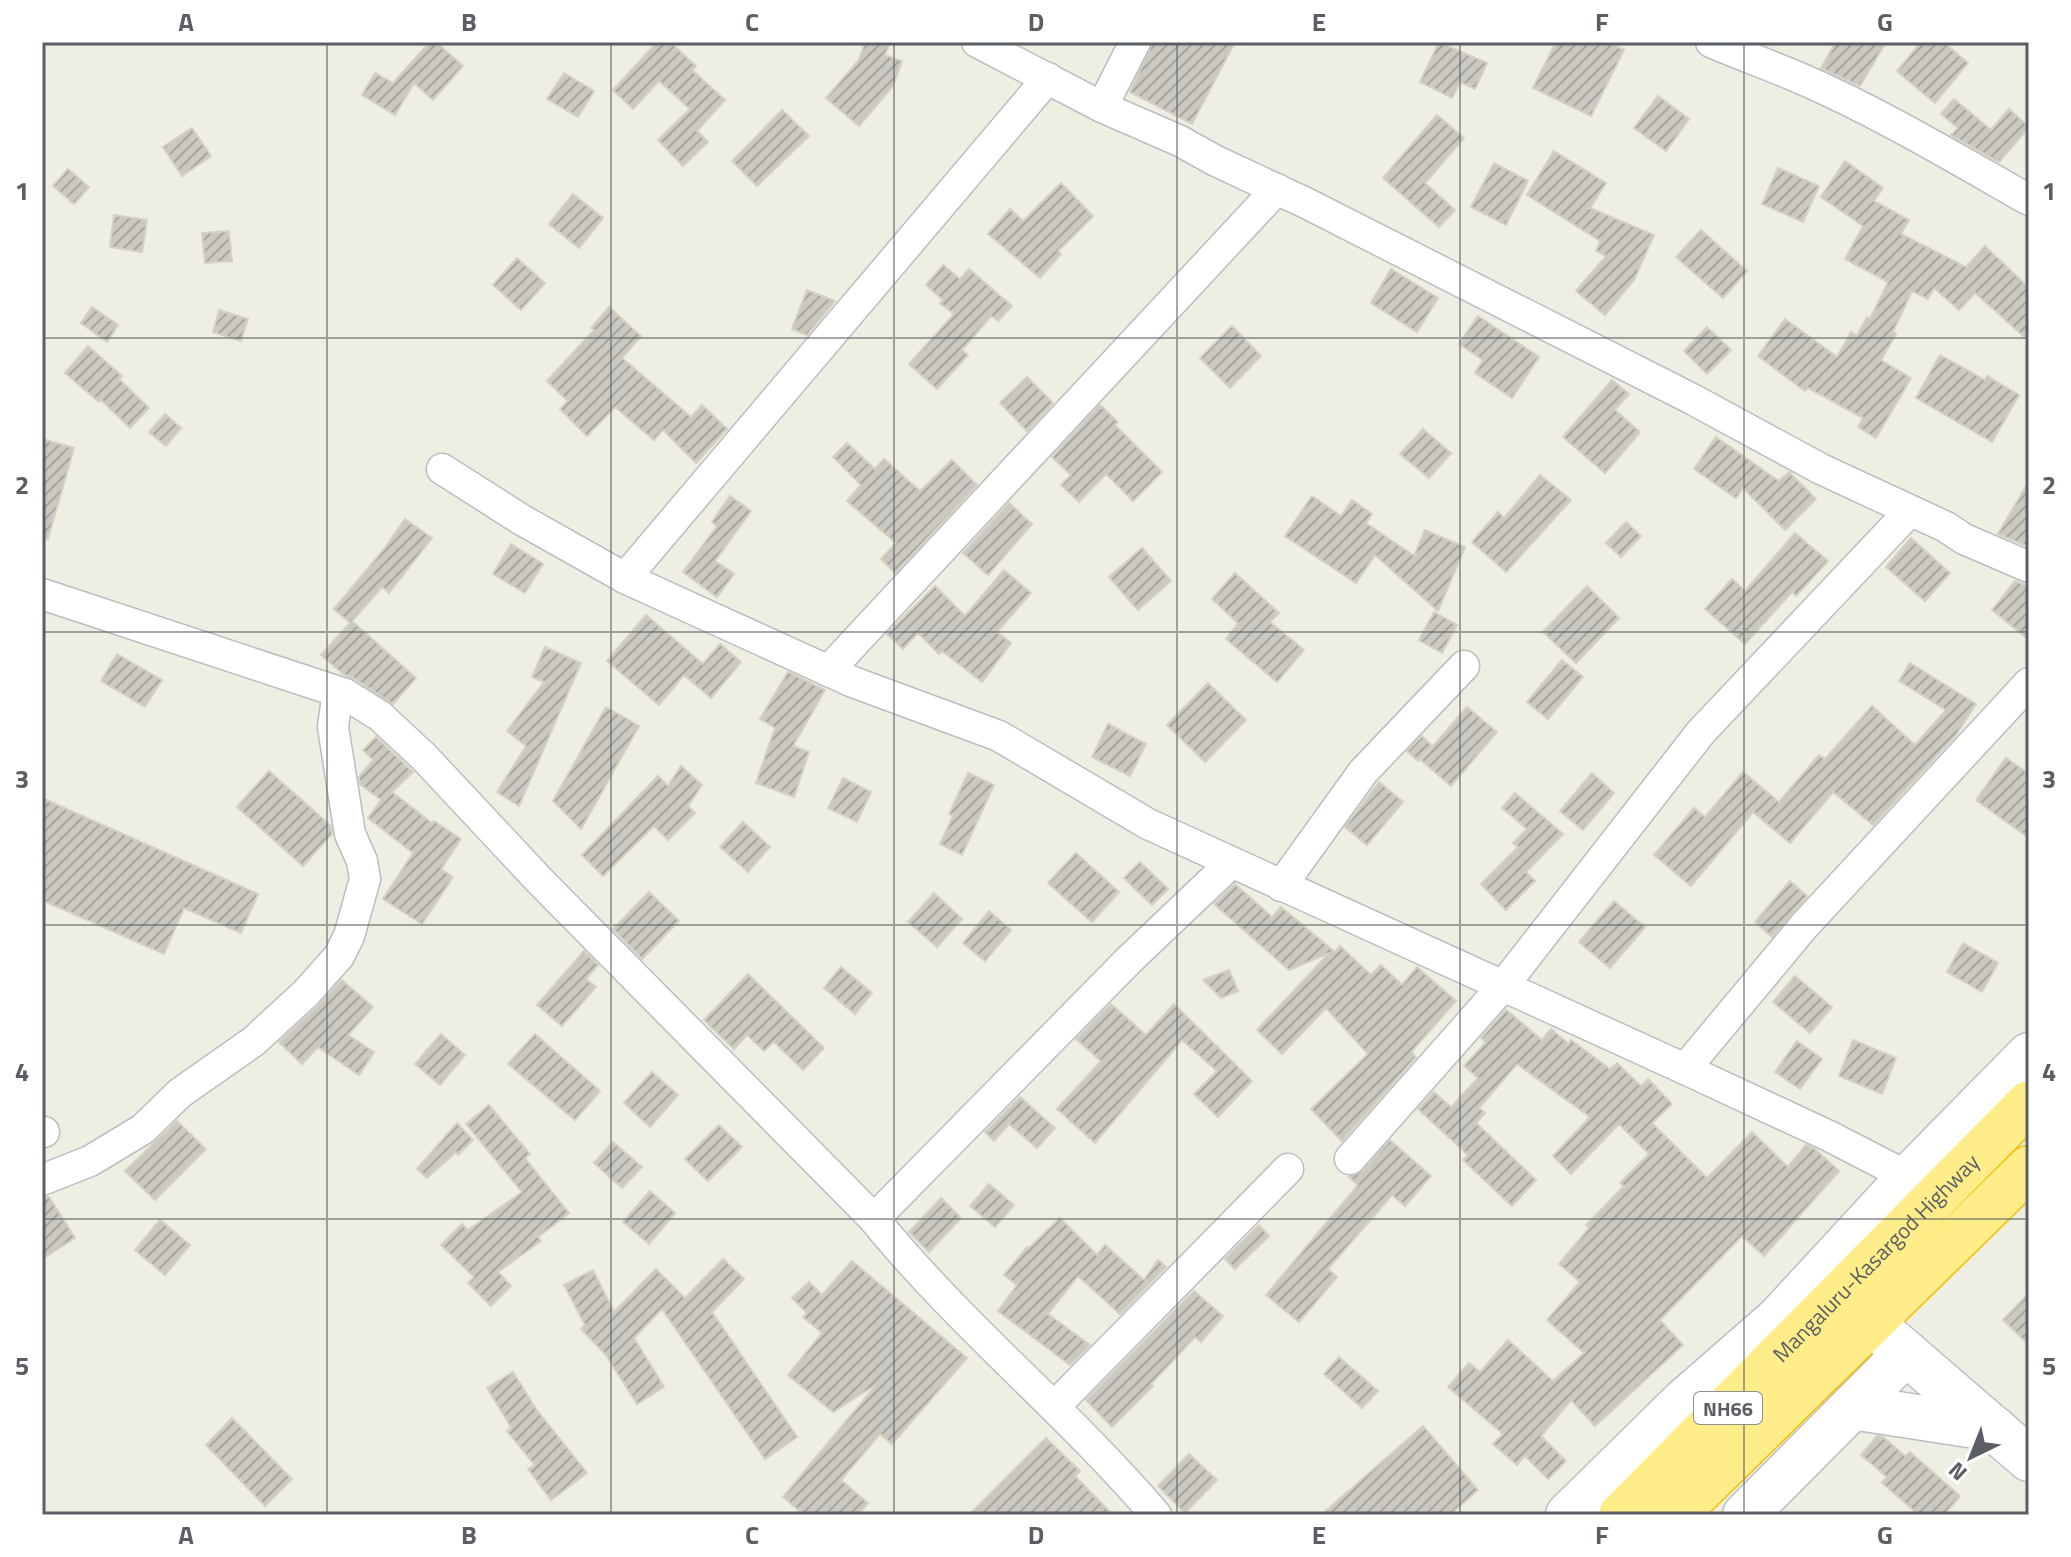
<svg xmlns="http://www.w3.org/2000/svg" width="2071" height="1557" viewBox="0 0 2071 1557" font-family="'Titillium Web',sans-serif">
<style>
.building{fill:url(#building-hatch);stroke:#d5d0c1;stroke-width:2}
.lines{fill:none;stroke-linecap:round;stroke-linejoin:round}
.street-casing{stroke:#bbbdc3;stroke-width:33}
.secondary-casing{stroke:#bcbec6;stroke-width:47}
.highway-casing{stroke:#f2bf00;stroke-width:47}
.street{stroke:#fff;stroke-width:30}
.secondary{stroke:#fff;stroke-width:44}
.highway{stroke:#ffed8a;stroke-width:44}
.grid{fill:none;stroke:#5b5f65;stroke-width:2;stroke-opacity:0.55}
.labels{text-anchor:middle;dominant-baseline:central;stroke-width:6;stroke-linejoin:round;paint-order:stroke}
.shield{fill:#fff;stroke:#8c8f93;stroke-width:2}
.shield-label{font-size:20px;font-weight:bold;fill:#5b5f65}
.street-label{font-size:22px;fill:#5b5f65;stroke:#fff}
.neatline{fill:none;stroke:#5b5f65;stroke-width:3}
.grid-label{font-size:26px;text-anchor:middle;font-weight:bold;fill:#5b5f65}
</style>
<defs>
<pattern id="building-hatch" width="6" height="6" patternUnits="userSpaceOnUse" patternTransform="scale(2)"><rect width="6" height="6" fill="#cac8c0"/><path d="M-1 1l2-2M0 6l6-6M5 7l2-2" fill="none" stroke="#a7a6a0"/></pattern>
</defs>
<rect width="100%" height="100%" fill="#efeee3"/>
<g class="building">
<path d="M430,42H436L463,66L433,100L414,83L395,115L362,95L375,73L393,83Z"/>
<path d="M657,42H670L696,66L692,70L725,100L697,131L708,142L683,166L658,140L690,109L659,81L633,109L613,90Z"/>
<path d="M865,42H890L885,55L902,61L893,86L859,126L826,98L859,60Z"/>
<path d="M1153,42H1235L1192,124L1130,92Z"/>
<path d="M1439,42L1487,63L1475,89L1460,82L1452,98L1420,82Z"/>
<path d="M1556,42H1609L1624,50L1591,116L1533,88Z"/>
<path d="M1836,42H1886L1860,86L1821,68Z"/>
<path d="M1921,42H1943L1968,63L1935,103L1897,71Z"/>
<path d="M564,73L594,91L578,117L547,99Z"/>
<path d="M1658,96L1689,119L1666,151L1634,128Z"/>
<path d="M1954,99L1991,130L2009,109L2029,127L1999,162L1951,135L1958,128L1941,114Z"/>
<path d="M782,110L809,136L757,186L732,161Z"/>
<path d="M1437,115L1464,138L1425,183L1455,210L1439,227L1383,178Z"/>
<path d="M192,128L211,156L182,176L163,147Z"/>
<path d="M1554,151L1606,183L1590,208L1654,235L1634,280L1605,315L1576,291L1606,256L1596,251L1600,241L1527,195Z"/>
<path d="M1845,161L1883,188L1874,201L1909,220L1901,234L1966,267L1985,246L2029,288V341L1975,293L1959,310L1934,288L1928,299L1912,291L1893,332L1896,334L1881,360L1911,378L1876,438L1858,427L1863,418L1808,388L1805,391L1758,356L1785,319L1837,357L1851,332L1857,336L1867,317L1870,319L1888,282L1845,259L1863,226L1821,197Z"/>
<path d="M1494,163L1528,181L1506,225L1471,207Z"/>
<path d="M1778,168L1819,186L1803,222L1762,204Z"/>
<path d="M68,169L89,187L74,204L53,186Z"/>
<path d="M1061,183L1093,216L1058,251L1061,254L1040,278L988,234L1010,209L1023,221Z"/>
<path d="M573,194L603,218L579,248L549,224Z"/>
<path d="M114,215L147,220L142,252L110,247Z"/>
<path d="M1701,230L1747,271L1723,298L1676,257Z"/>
<path d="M229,231L232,261L205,263L202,233Z"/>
<path d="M517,258L545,283L521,310L493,285Z"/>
<path d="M943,265L960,279L969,269L1012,306L998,321L991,316L962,350L968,355L937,389L909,364L954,314L940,303L943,300L926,285Z"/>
<path d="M1391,269L1438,298L1417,332L1371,303Z"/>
<path d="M807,290L835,301L807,335L792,329Z"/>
<path d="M92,307L118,325L107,342L81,323Z"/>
<path d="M609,307L641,336L622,358L691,417L702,405L727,429L696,463L663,430L654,440L615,407L587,436L560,409L568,401L547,381L594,330L591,328Z"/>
<path d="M219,310L248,319L241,341L213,332Z"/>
<path d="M1478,316L1539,357L1512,398L1475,373L1483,360L1459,344Z"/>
<path d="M1232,326L1261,356L1230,388L1200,358Z"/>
<path d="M1707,327L1731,350L1707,374L1684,351Z"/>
<path d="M88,346L122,376L119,379L149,408L130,428L101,400L99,402L65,373Z"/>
<path d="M1940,355L1985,380L1987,376L2019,395L1992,442L1916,398Z"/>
<path d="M1027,377L1053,403L1027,431L1000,403Z"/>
<path d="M1612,380L1629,394L1615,410L1640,432L1605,473L1563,437Z"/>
<path d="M1100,405L1118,422L1115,425L1162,472L1133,501L1106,474L1079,502L1061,485L1071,475L1052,457Z"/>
<path d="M165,414L181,428L166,446L149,432Z"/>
<path d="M1423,429L1451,453L1429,478L1400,454Z"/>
<path d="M1716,437L1779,481L1789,472L1816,499L1785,530L1743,488L1736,498L1694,469Z"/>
<path d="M42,439L74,448L48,539L42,538Z"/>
<path d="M847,443L875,469L884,459L920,491L952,460L977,485L895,573L881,559L896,543L847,501L861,485L833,457Z"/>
<path d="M1540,475L1571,500L1506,572L1472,542L1498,512L1504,518Z"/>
<path d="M2029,481V547L1998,534Z"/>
<path d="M730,496L751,511L715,561L734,574L717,597L683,572L717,526L712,522Z"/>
<path d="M1312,496L1341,516L1352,500L1372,514L1366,523L1414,556L1425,530L1465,547L1438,611L1375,555L1356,583L1285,536Z"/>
<path d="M1009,503L1032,524L988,575L963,553Z"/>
<path d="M405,519L432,538L389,593L382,587L352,621L416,678L393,704L355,679L343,674L321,655L350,623L334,609L384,549Z"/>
<path d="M1626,522L1641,536L1621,557L1606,543Z"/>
<path d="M1795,533L1828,561L1796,596L1792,592L1745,644L1705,609L1732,579L1745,591Z"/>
<path d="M1911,538L1950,573L1925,601L1886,567Z"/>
<path d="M511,544L543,564L525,593L493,574Z"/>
<path d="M1142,548L1171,581L1138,610L1109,577Z"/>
<path d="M1004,570L1031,593L997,632L1011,643L982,682L942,651L939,654L918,633L903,649L887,634L935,586L965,616Z"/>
<path d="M1235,573L1279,613L1270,622L1304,650L1277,682L1226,639L1238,623L1212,599Z"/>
<path d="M2015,581L2029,587V640L1992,610Z"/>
<path d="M1587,586L1619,618L1576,663L1543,632Z"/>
<path d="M1434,612L1457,625L1442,653L1419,640Z"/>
<path d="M646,615L703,664L720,644L741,662L711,698L684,675L659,705L607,661Z"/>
<path d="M545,647L581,663L519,806L497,792L526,746L507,731L544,682L532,677Z"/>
<path d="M117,654L162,680L145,707L101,681Z"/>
<path d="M1562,660L1583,677L1548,719L1527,702Z"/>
<path d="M1910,663L1976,704L1956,735L1873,825L1833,792L1790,843L1753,812L1691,886L1654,855L1694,808L1705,817L1743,772L1779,802L1819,755L1825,759L1872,706L1915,745L1946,710L1899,681Z"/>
<path d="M788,672L825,690L793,746L809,752L794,797L756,783L775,728L760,719Z"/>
<path d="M1208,683L1246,720L1205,762L1167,725Z"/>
<path d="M606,707L639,726L581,829L553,801Z"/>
<path d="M1467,707L1497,732L1451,786L1421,760Z"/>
<path d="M1108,724L1146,744L1130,776L1092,757Z"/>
<path d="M1422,736L1432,746L1418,761L1407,751Z"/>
<path d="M376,737L413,772L392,792L432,823L434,821L461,839L441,869L453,877L422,924L383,899L413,853L368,818L381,800L360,784L359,777L373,760L363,750Z"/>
<path d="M2006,758L2029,774V838L1976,800Z"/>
<path d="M681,766L702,785L688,806L695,813L668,840L654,826L603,876L582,855L658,776L668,786Z"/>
<path d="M269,771L331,826L332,834L303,866L237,807Z"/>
<path d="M968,773L994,785L962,855L940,844L953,816L949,814Z"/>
<path d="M1592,773L1614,793L1583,830L1560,811Z"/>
<path d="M843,778L871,792L857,822L828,808Z"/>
<path d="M1379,782L1403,802L1367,845L1345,827Z"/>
<path d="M1515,793L1563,834L1526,872L1535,881L1506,910L1481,884L1518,847L1513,843L1527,829L1502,808Z"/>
<path d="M42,798L258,894L241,933L184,908L164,954L42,900Z"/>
<path d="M743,822L770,847L748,872L720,847Z"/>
<path d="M1076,853L1119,892L1092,922L1048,883Z"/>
<path d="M1140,862L1168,889L1152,905L1124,878Z"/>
<path d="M1790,881L1807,896L1772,937L1755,922Z"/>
<path d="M1235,884L1272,917L1281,907L1335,952L1340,946L1371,975L1381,965L1402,985L1417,967L1456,1001L1411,1052L1416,1057L1342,1141L1311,1109L1368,1054L1326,1008L1282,1054L1257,1030L1329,953L1289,970L1214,904Z"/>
<path d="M649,892L679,921L642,959L613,929Z"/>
<path d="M934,893L962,919L937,947L908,922Z"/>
<path d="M1614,901L1645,927L1610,968L1579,942Z"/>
<path d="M989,911L1011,930L985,961L963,943Z"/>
<path d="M1963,943L1998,963L1982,992L1947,972Z"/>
<path d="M584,951L598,965L586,979L596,987L562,1026L537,1005Z"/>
<path d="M841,967L872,993L855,1014L824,988Z"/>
<path d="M1229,970L1238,991L1221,998L1203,980Z"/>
<path d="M748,974L824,1048L803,1070L774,1042L764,1051L747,1035L734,1049L704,1020Z"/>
<path d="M1795,976L1832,1007L1810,1033L1773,1002Z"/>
<path d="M342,980L373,1007L348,1035L374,1052L359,1075L318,1047L302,1064L279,1042L318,1006Z"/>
<path d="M1111,1004L1146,1035L1174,1004L1252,1081L1218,1117L1194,1094L1217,1071L1182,1040L1095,1143L1057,1109L1101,1061L1076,1039Z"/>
<path d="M1506,1010L1542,1040L1551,1029L1569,1044L1571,1040L1610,1069L1617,1063L1641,1086L1648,1079L1672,1104L1652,1123L1707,1178L1752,1132L1788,1167L1806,1145L1815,1149L1839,1171L1764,1256L1742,1236L1660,1320L1683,1345L1595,1426L1571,1400L1541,1436L1566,1461L1548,1479L1525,1456L1517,1465L1493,1444L1503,1434L1448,1387L1469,1363L1480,1372L1508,1340L1553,1381L1584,1353L1547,1320L1580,1282L1559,1264L1589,1228L1586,1225L1624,1186L1620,1183L1649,1154L1619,1124L1571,1174L1553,1156L1590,1117L1517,1064L1479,1108L1485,1113L1476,1123L1536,1180L1512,1206L1463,1160L1468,1155L1418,1109L1434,1092L1451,1107L1478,1078L1464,1066L1486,1042L1481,1038Z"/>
<path d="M441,1034L465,1055L440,1085L415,1064Z"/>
<path d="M535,1034L600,1091L575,1120L508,1064Z"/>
<path d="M1853,1040L1896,1058L1882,1094L1839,1076Z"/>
<path d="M1797,1041L1822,1059L1800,1089L1775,1072Z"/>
<path d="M652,1072L678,1095L650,1127L624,1103Z"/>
<path d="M1020,1097L1055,1128L1037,1148L1009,1124L994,1141L985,1132Z"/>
<path d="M489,1105L530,1154L525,1158L569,1213L538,1237L541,1241L498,1272L511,1286L491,1306L468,1283L474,1277L441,1245L462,1224L468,1230L522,1192L466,1124Z"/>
<path d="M177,1121L206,1149L155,1200L125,1171Z"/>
<path d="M457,1123L473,1140L458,1155L456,1152L427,1178L417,1169Z"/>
<path d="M719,1125L742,1147L708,1181L685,1159Z"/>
<path d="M1390,1140L1431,1176L1405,1206L1392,1195L1328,1269L1337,1277L1299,1322L1266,1295L1358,1185L1349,1177L1363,1171Z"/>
<path d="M613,1142L642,1167L622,1188L594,1163Z"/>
<path d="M989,1184L1014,1205L995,1227L970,1206Z"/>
<path d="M650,1191L675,1213L649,1244L623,1222Z"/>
<path d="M49,1197L75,1238L42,1259V1198Z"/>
<path d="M941,1198L961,1218L929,1252L909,1232Z"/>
<path d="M1060,1218L1097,1255L1105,1245L1144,1280L1158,1260L1166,1267L1120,1314L1078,1276L1048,1314L1090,1345L1070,1365L998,1311L1017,1285L1004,1275L1027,1247L1029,1248Z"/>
<path d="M160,1220L190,1245L165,1275L135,1250Z"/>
<path d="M1259,1225L1269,1236L1235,1269L1225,1259Z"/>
<path d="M723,1259L744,1279L712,1312L797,1437L765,1459L662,1309L634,1338L664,1387L637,1404L606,1355L581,1329L585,1325L564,1285L593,1270L614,1312L656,1269L685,1298Z"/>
<path d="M852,1261L967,1358L892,1444L880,1434L841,1480L868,1503L858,1515H804L783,1497L877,1384L833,1412L788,1375L822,1333L803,1317L807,1313L792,1298L809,1282L822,1295Z"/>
<path d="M1194,1291L1223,1316L1201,1342L1195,1337L1151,1384L1153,1386L1112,1427L1086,1400Z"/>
<path d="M2029,1293V1345L2003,1320Z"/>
<path d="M1339,1357L1378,1391L1362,1408L1324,1374Z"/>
<path d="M513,1372L536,1409L587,1473L551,1500L528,1469L535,1465L507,1431L511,1427L487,1388Z"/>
<path d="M232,1418L292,1479L265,1506L206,1445Z"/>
<path d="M1423,1426L1478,1490L1450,1515H1321Z"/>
<path d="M1877,1436L1883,1437L1905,1456L1910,1452L1960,1496L1944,1515H1919L1882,1483L1887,1477L1861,1455Z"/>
<path d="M1046,1438L1080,1471L1075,1476L1113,1515H969Z"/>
<path d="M1189,1454L1217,1480L1185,1513L1158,1486Z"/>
</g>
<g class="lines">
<g class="street-casing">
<g id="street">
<path d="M977,42L1102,107L1180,141L1216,161L1306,203L1692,399L1821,469L1946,527L1964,539L2029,567"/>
<path d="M1711,42C1741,55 1772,66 1802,79C1880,113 1955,158 2029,200"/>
<path d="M1102,107L1135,42"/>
<path d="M442,469L522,520L625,578L853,682L999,736L1148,824L1685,1069L1829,1136L1926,1186"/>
<path d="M625,578L1048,78"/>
<path d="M42,594L345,694L380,716L424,757L540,881L874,1219C960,1325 1067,1411 1156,1515"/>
<path d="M828,671L1277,189"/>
<path d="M1281,886L1363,772L1464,666"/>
<path d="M1685,1069L1804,926L2029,683"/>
<path d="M42,1132H44"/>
<path d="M1350,1159L1503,986L1701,732L1910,511"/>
<path d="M42,1180L90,1161L143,1129L180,1093L254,1041L306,993L339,956L349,936L365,879L362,861L350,834L333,727L336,705L345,694"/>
<path d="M874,1219L1130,959L1231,863"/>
<path d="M1055,1406L1288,1169"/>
</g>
</g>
<g class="secondary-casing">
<g id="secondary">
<path d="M1778,1319L1909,1177L2029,1055"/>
<path d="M1883,1333L2029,1459"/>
<path d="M1852,1407L1995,1429"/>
<path d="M1568,1515L1684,1401L1778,1319L1806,1308"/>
<path d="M1745,1515L1906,1353"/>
</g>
</g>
<g class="highway-casing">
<g id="highway">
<path id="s1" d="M1621,1515L2029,1103"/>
<path d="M1675,1515L2029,1168"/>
</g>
</g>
<use href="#street" class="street"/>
<use href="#secondary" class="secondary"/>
<use href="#highway" class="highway"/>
</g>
<path class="grid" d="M327,42V1515M611,42V1515M894,42V1515M1177,42V1515M1460,42V1515M1744,42V1515M42,338H2029M42,632H2029M42,925H2029M42,1219H2029"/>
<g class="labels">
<rect class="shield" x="1694" y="1392" width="68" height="32" rx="6"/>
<g class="shield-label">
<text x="1728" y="1408">NH66</text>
</g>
<g class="street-label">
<text stroke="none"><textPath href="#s1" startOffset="362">Mangaluru-Kasargod Highway</textPath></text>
</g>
</g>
<rect width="2071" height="1557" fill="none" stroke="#ffffff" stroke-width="88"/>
<g transform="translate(1971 1457) rotate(223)" stroke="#ffffff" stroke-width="6" paint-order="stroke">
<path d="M0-6L14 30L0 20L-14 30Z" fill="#5b5f65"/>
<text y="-12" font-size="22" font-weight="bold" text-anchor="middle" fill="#5b5f65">N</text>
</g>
<rect x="44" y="44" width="1983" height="1469" class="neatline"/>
<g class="grid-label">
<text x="186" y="31">A</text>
<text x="469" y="31">B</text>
<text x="752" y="31">C</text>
<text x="1036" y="31">D</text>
<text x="1319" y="31">E</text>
<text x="1602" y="31">F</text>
<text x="1885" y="31">G</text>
<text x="22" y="200">1</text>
<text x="2049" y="200">1</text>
<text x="22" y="494">2</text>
<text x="2049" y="494">2</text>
<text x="22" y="788">3</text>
<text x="2049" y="788">3</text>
<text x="22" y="1081">4</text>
<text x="2049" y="1081">4</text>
<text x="22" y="1375">5</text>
<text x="2049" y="1375">5</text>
<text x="186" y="1544">A</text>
<text x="469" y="1544">B</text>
<text x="752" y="1544">C</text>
<text x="1036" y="1544">D</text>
<text x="1319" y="1544">E</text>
<text x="1602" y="1544">F</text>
<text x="1885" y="1544">G</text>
</g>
</svg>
